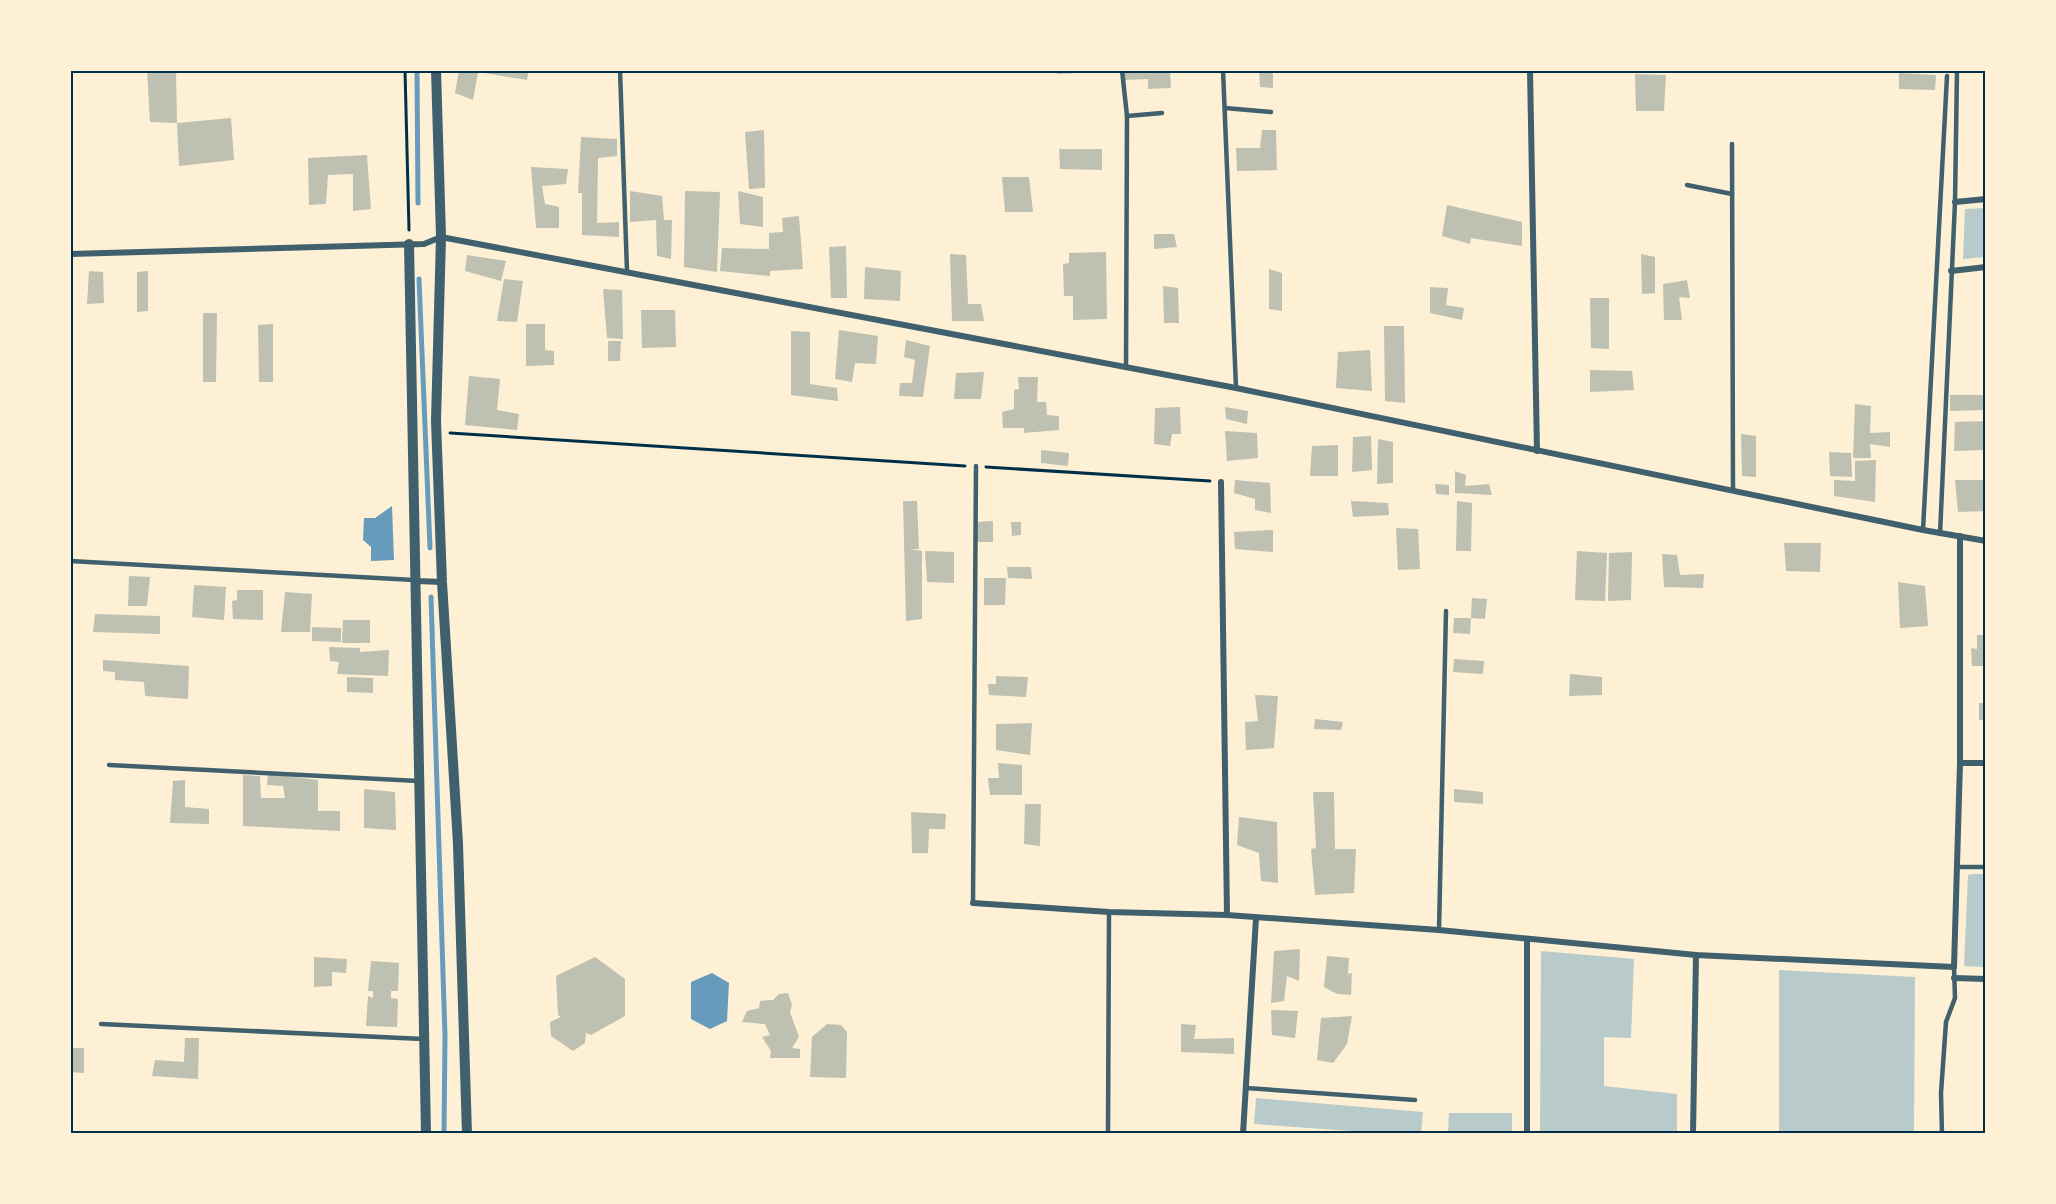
<svg xmlns="http://www.w3.org/2000/svg" width="2056" height="1204" viewBox="0 0 2056 1204" font-family="'Alegreya Sans',sans-serif">
<style>
.green{fill:#b9caca}
.water{fill:#669bbc}
.lines{fill:none;stroke-linecap:round;stroke-linejoin:round}
.stream{stroke:#669bbc;stroke-width:5}
.building{fill:#bec0b2}
.path{stroke:#003049;stroke-width:3}
.service{stroke:#3f606c;stroke-width:4.5}
.minor{stroke:#3f606c;stroke-width:6}
.tertiary{stroke:#3f606c;stroke-width:10}
.neatline{fill:none;stroke:#003049;stroke-width:2}
</style>
<rect width="100%" height="100%" fill="#fdf0d5"/>
<g class="green">
<path d="M1985,208V257L1963,259L1965,209Z"/>
<path d="M1972,874H1985V967L1964,966L1968,875Z"/>
<path d="M1541,951L1634,959L1631,1038L1604,1037V1086L1677,1094V1133H1540Z"/>
<path d="M1779,970L1915,977L1914,1133H1779Z"/>
<path d="M1256,1098L1423,1112L1421,1133H1380L1254,1124Z"/>
<path d="M1449,1113H1512V1133H1448Z"/>
</g>
<g class="water">
<path d="M392,506L394,560L371,561V547L363,540L364,518H375Z"/>
<path d="M712,973L729,983L727,1021L710,1029L691,1019V982Z"/>
</g>
<g class="lines">
<g class="stream">
<path d="M417,70L418,203"/>
<path d="M419,279L430,548"/>
<path d="M431,597L445,1036L444,1134"/>
</g>
</g>
<g class="building">
<path d="M147,70H176L177,123L150,122Z"/>
<path d="M459,70H529L527,80L478,72L473,100L455,93Z"/>
<path d="M1057,70H1077V73L1057,74Z"/>
<path d="M1124,70H1170L1171,88L1148,89V79L1124,80Z"/>
<path d="M1259,70H1273V88L1260,87Z"/>
<path d="M1899,73L1936,75L1935,90L1899,89Z"/>
<path d="M1635,74L1666,75L1664,111H1636Z"/>
<path d="M231,118L234,160L179,166L177,123Z"/>
<path d="M764,130L765,188L749,189L745,132Z"/>
<path d="M1262,130H1276L1277,170L1237,171L1236,148H1260Z"/>
<path d="M581,137L617,139V156L598,158L597,223L619,222V237L582,235V193H578Z"/>
<path d="M1059,149H1102V170L1060,169Z"/>
<path d="M367,155L371,209L353,211V174L328,175L326,204L309,205L308,158Z"/>
<path d="M531,167L568,169L566,184L542,186L545,204L559,207V228H536Z"/>
<path d="M1002,177H1029L1033,212H1005Z"/>
<path d="M630,191L662,196L664,220H672L671,259L657,256L656,220L630,222Z"/>
<path d="M685,191L720,192L717,272L684,267Z"/>
<path d="M738,191L763,197V227L740,224Z"/>
<path d="M1447,205L1522,222V246L1471,238L1470,244L1442,236Z"/>
<path d="M799,216L803,269L770,271V276L720,271L722,248L769,249V233L783,232L782,218Z"/>
<path d="M1154,234H1174L1177,247L1154,249Z"/>
<path d="M846,246L847,298H831L829,247Z"/>
<path d="M1106,252L1107,319L1073,320V296H1064L1063,264L1069,263V253Z"/>
<path d="M950,254L966,255L968,304H981L984,321H952Z"/>
<path d="M1641,254L1655,257V293L1642,294Z"/>
<path d="M467,255L506,261L501,281L465,271Z"/>
<path d="M865,267L901,271L900,301L864,299Z"/>
<path d="M1269,269L1282,273V311L1269,309Z"/>
<path d="M89,271L103,272L104,303L87,304Z"/>
<path d="M148,271V311L137,312V272Z"/>
<path d="M504,279L523,281L517,322L497,321Z"/>
<path d="M1687,280L1690,298L1679,297L1682,320H1664L1663,284Z"/>
<path d="M1163,286L1178,288L1179,323H1164Z"/>
<path d="M1430,287L1448,288L1446,305L1464,308L1462,320L1430,313Z"/>
<path d="M603,289L622,290L623,339L607,338Z"/>
<path d="M1590,298H1609V349L1591,348Z"/>
<path d="M641,310H675L676,347L642,348Z"/>
<path d="M203,313H217L216,382H203Z"/>
<path d="M273,324V382H259L258,325Z"/>
<path d="M526,324H545V350L554,351V365L526,366Z"/>
<path d="M1384,326H1404L1405,403L1385,401Z"/>
<path d="M839,330L878,336L876,364L855,363L852,382L835,379Z"/>
<path d="M791,331L810,332V384L837,388L838,401L791,395Z"/>
<path d="M906,340L930,346L923,397L899,396L900,383H912L915,360L904,357Z"/>
<path d="M608,341H621L620,361H608Z"/>
<path d="M1370,350L1372,391L1336,388L1338,352Z"/>
<path d="M1590,370L1632,371L1634,390L1590,392Z"/>
<path d="M984,372L981,399H954L956,373Z"/>
<path d="M469,376L500,379L497,410L519,414L517,430L465,425Z"/>
<path d="M1018,377H1038L1037,402H1046L1047,415L1059,416V430L1024,433V428H1003L1002,412L1014,409V390L1019,389Z"/>
<path d="M1950,395H1984V410L1950,411Z"/>
<path d="M1855,404L1871,406L1870,433L1890,432V447L1870,444L1871,458H1853Z"/>
<path d="M1180,407L1181,434H1172L1170,446L1154,444L1155,408Z"/>
<path d="M1225,407L1248,411L1247,424L1226,419Z"/>
<path d="M1986,421V450L1954,451L1955,422Z"/>
<path d="M1225,431L1257,433L1258,458L1227,461Z"/>
<path d="M1741,434L1756,436V477L1742,476Z"/>
<path d="M1371,436L1372,470L1352,472L1353,437Z"/>
<path d="M1378,439L1393,442V483L1377,484Z"/>
<path d="M1338,445V476H1310L1312,446Z"/>
<path d="M1041,450L1069,453L1068,466L1041,463Z"/>
<path d="M1829,452L1851,453L1852,477L1830,476Z"/>
<path d="M1876,460L1875,502L1834,496V480L1855,481V461Z"/>
<path d="M1455,471L1466,475L1465,486L1489,484L1492,495L1455,493Z"/>
<path d="M1235,480L1270,483L1271,513L1255,510V499L1234,493Z"/>
<path d="M1955,480H1986V511L1958,512Z"/>
<path d="M1435,484L1449,485V495L1436,494Z"/>
<path d="M903,501H917L919,549H909L922,551V619L906,621Z"/>
<path d="M1351,501L1388,503L1389,515L1353,517Z"/>
<path d="M1457,501L1472,503L1471,551H1456Z"/>
<path d="M993,521V542H975L976,522Z"/>
<path d="M1011,522H1021V535L1012,536Z"/>
<path d="M1396,528L1418,529L1420,569L1398,570Z"/>
<path d="M1273,530V552L1235,549L1234,532Z"/>
<path d="M1784,543H1821L1820,572L1786,571Z"/>
<path d="M925,551L954,552V583L927,582Z"/>
<path d="M1577,551L1607,553L1605,601L1575,600Z"/>
<path d="M1632,552L1631,600L1608,601L1609,553Z"/>
<path d="M1662,554L1677,555L1680,575L1704,574L1703,588L1664,587Z"/>
<path d="M1007,567H1031L1032,579L1008,578Z"/>
<path d="M129,576L150,577L147,606H128Z"/>
<path d="M984,578H1006L1005,605H984Z"/>
<path d="M1898,582L1925,586L1928,626L1900,628Z"/>
<path d="M194,585L226,587L224,620L192,617Z"/>
<path d="M237,590H263V620L233,619L232,601L237,600Z"/>
<path d="M285,592L312,594L310,632H281Z"/>
<path d="M1472,598L1487,599L1485,619L1471,618Z"/>
<path d="M95,614L160,616V634L93,632Z"/>
<path d="M1454,618H1471L1470,634L1453,633Z"/>
<path d="M343,620H370V643H342Z"/>
<path d="M312,627L341,628V642L312,641Z"/>
<path d="M1977,635H1986V666H1972L1971,648L1977,649Z"/>
<path d="M329,647L360,648V652L389,650L388,676L337,674L339,662L330,661Z"/>
<path d="M1454,659L1484,661L1483,674L1453,672Z"/>
<path d="M103,660L189,666L188,699L145,696L144,682L115,680V672L103,671Z"/>
<path d="M1570,674L1602,677V695L1569,696Z"/>
<path d="M996,676L1028,677L1026,697L989,695L988,684H996Z"/>
<path d="M347,677L373,678V693L347,692Z"/>
<path d="M1255,695L1278,696L1274,748L1246,750L1245,722L1258,721Z"/>
<rect x="1979" y="703" width="7" height="17"/>
<path d="M1315,719L1343,722L1341,730L1314,729Z"/>
<path d="M1032,723L1030,755L996,750V724Z"/>
<path d="M998,763L1022,765V795H990L988,778H999Z"/>
<path d="M268,774L318,780V811H340V831L243,826V775L260,776L261,798H285L283,786L267,785Z"/>
<path d="M185,780V807L209,809V824L170,823L173,781Z"/>
<path d="M364,789L395,792L396,830L364,828Z"/>
<path d="M1454,789L1483,792V804L1454,802Z"/>
<path d="M1313,792H1334L1335,849H1356L1354,893L1315,895L1311,849L1316,848Z"/>
<path d="M1025,804H1041L1040,846L1024,844Z"/>
<path d="M911,812L946,814L945,829H929L928,853H912Z"/>
<path d="M1239,817L1277,822L1278,883L1261,881L1259,853L1237,845Z"/>
<path d="M1300,949L1299,981L1287,976L1284,1001L1271,1003L1274,951Z"/>
<path d="M1327,956L1349,958L1348,974L1352,973L1351,995L1337,994L1324,987Z"/>
<path d="M314,957L347,959L346,973L332,972V986L314,987Z"/>
<path d="M595,957L625,979V1016L591,1035L586,1033L585,1043L573,1051L551,1036L550,1022L561,1017L558,1015L556,976Z"/>
<path d="M371,961L399,963L398,991H391V998L398,999L397,1027L366,1026L368,996L373,998V991H368Z"/>
<path d="M788,993L792,1005L790,1012L799,1037L792,1048L800,1049V1058H770L771,1051L762,1037L770,1035L765,1024L742,1022L747,1011L759,1008L760,1001L773,1000L779,994Z"/>
<path d="M1271,1010L1298,1011L1295,1038L1272,1035Z"/>
<path d="M1352,1016L1347,1044L1333,1063L1317,1060L1321,1018Z"/>
<path d="M827,1024L841,1025L847,1032L846,1078L810,1077L812,1037Z"/>
<path d="M1181,1024L1196,1025L1194,1039L1234,1038V1054L1181,1052Z"/>
<path d="M185,1038H199L198,1079L152,1076L155,1060L184,1062Z"/>
<path d="M70,1048H84V1073L70,1072Z"/>
</g>
<g class="lines">
<g class="path">
<path d="M405,70L409,230"/>
<path d="M450,433L965,466"/>
<path d="M986,467L1210,481"/>
</g>
<g class="service">
<path d="M620,70L627,271"/>
<path d="M1122,70L1127,116L1126,368"/>
<path d="M1223,70L1236,388"/>
<path d="M1225,108L1271,112"/>
<path d="M1127,116L1162,113"/>
<path d="M1732,144L1733,489"/>
<path d="M1687,185L1732,194"/>
<path d="M1923,530L1947,76"/>
<path d="M1940,534L1955,202L1957,70"/>
<path d="M70,561L414,580"/>
<path d="M109,765L418,781"/>
<path d="M1957,867H1986"/>
<path d="M973,903L976,466"/>
<path d="M1439,930L1446,611"/>
<path d="M101,1024L423,1039"/>
<path d="M1246,1088L1415,1100"/>
<path d="M1108,1134L1109,912"/>
<path d="M1942,1134L1941,1093L1946,1022L1955,998L1954,967"/>
</g>
<g class="minor">
<path d="M1530,70L1537,451"/>
<path d="M1955,202L1986,199"/>
<path d="M70,254L424,244L441,237L1236,388L1923,530L1986,541"/>
<path d="M1951,271L1986,267"/>
<path d="M1221,482L1227,915"/>
<path d="M417,581L442,582"/>
<path d="M1960,763H1986"/>
<path d="M973,903L1109,912L1227,915L1439,930L1696,955L1954,967L1960,763V536"/>
<path d="M1527,939V1134"/>
<path d="M1954,978L1986,979"/>
<path d="M1243,1134L1256,918"/>
<path d="M1693,1134L1696,955"/>
</g>
<g class="tertiary">
<path d="M436,70L441,237L436,421L442,582L458,844L467,1134"/>
<path d="M409,244L426,1134"/>
</g>
</g>
<rect width="2056" height="1204" fill="none" stroke="#fdf0d5" stroke-width="144"/>
<rect x="72" y="72" width="1912" height="1060" class="neatline"/>
</svg>
